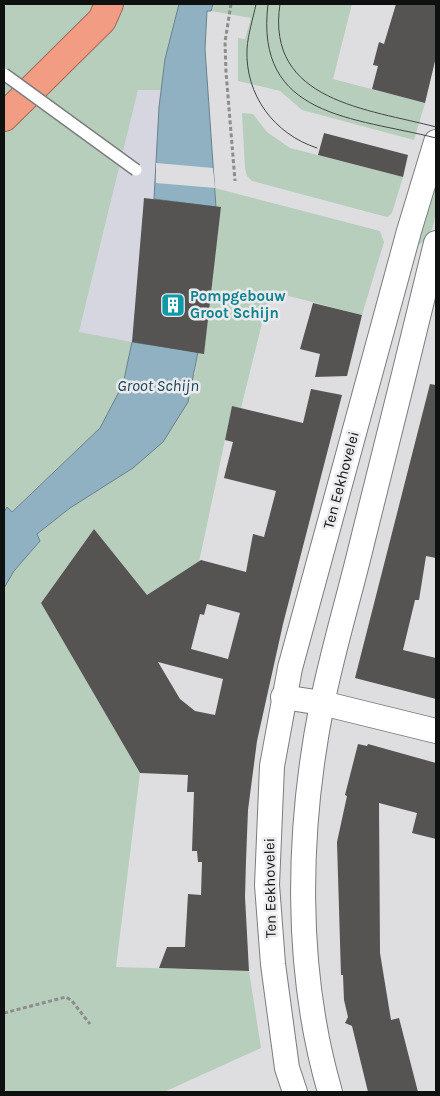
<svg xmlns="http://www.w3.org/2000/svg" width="440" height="1096" viewBox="0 0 440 1096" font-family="Karla,sans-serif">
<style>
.built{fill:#d5d6e0}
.green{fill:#b7cebd}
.water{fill:#8fb1c2;stroke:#69818d}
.pier{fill:#dedee0}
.building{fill:#555452;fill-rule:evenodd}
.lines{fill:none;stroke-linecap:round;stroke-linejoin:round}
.minor-casing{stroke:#7b7c7e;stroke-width:26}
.motorway-casing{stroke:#a36b5b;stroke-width:30}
.path{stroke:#8d8d8e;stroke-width:3;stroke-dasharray:4 2.5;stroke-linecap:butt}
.minor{stroke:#fff;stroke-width:24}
.motorway{stroke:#f29c83;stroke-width:28}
.tram{stroke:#444546;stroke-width:1}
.service-bridge-casing{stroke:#7b7c7e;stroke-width:14;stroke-linecap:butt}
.service-bridge{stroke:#fff;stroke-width:11}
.labels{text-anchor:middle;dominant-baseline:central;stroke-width:5;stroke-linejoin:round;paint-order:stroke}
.culture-label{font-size:15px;font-weight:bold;fill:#0d838f;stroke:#ebebed;text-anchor:start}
.street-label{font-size:15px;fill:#0f1010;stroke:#ebebed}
.water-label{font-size:16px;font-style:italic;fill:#134155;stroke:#ebebed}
</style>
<rect width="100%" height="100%" fill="#dedee0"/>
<path class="built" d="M138,90H161L154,199L221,207L204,354L79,333Z"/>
<g class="green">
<path d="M6,4H179L165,59L161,90H138L79,332L132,342L123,384L100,428L11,512H4V12Z"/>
<path d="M213,4H352L333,79L425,103L414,140L302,110L280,91L238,81V38L245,39L251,18L211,11Z"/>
<path d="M242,113L253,114L267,132L290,148L403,177L392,213L388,217L383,216L252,181L247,176L245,168Z"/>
<path d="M436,164C436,183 440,222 427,238C423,243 416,246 411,250Z"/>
<path d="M215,188L380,231L384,242L362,315L270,291L241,408L232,407L199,562L147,595L94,529L41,603L140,773L116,967L249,971L261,1048L164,1092H4V588L14,571L40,541L36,535L70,508L195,374L198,352L204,353L221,208L216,207Z"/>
</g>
<g class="water">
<path d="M179,4H213L211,11H207L205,49L216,207L154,199L159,107L165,59Z"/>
<path d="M132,342L198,352L188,402L163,442L133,468L70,508L37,534L40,541L14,571L4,588V512L7,507L12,512L100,428L123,384Z"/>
</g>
<path class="pier" d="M156,163L213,168L215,188L156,183Z"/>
<g class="building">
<path d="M396,4H436V57L425,103L372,89L378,66L373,65L379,42L384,44Z"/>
<path d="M324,133L408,155L403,177L318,155Z"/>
<path d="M144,198L221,207L204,354L132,342Z"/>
<path d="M313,303L362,315L347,376L315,377L320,354L300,349Z"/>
<path d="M430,384L436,385V558L426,556L419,600H415L403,650L436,658V699L355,678Z"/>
<path d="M311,389L342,395L283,624L257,741L248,810L246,861L245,897L249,971L159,968L167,947H185L188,894L201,895L202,862H198L197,851H192L194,792H187L188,775L140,773L41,603L94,529L147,595L201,560L246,572L253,534L264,537L276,491L224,478L233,442L225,440L232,406L303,423ZM207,604L240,613L228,659L191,649L200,614L204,615ZM158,662L223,679L215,715L195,711L180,699Z"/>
<path d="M358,744L367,746L368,744L436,763V839L412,833L417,813L379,803L380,953L391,1020L399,1018L418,1092H368L352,1026L345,1023L348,1017L344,1000L343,975H341L337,842L347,796L345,795Z"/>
</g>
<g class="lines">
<g class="minor-casing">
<g id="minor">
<path d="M283,697L322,703L436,731"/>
<path d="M295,1092L287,1068L273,964L267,885L272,766L290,668L409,231L436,142"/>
<path d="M330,1092C294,968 297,830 322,704C333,649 350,594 363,539C388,440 412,342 436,243"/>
</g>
</g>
<g class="motorway-casing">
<path id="motorway" d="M4,117L102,20L109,4"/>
</g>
<g class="path">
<path d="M231,4L225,42L226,72L235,181"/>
<path d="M4,1013L66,997L72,1001L90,1024"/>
</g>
<use href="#minor" class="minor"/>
<use href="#motorway" class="motorway"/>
<g class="tram">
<path d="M256,4C253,19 248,34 247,49C245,95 274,134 317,148"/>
<path d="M268,4C254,118 354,117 436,138"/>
<path d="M280,4C265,102 369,109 436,127"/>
</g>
<g class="service-bridge-casing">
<path id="service-bridge" d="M4,74L136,170"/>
</g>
<use href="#service-bridge" class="service-bridge"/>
</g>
<defs>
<g id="building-square" transform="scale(1.25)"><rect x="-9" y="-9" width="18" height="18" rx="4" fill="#0f9aa8" stroke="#ebebed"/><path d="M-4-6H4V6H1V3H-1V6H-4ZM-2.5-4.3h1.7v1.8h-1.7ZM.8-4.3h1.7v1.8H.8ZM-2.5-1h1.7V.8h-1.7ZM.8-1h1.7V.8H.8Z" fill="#fff"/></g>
</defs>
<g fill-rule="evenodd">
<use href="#building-square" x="173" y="305"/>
</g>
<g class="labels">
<g class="culture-label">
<text x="190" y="296">Pompgebouw<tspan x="190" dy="17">Groot Schijn</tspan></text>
</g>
<g class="street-label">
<text transform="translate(341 480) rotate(-75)">Ten Eekhovelei</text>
<text transform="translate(270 888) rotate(-91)">Ten Eekhovelei</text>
</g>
<g class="water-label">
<text x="158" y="385">Groot Schijn</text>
</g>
</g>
<rect width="440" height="1096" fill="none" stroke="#0f1010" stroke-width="10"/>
</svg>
